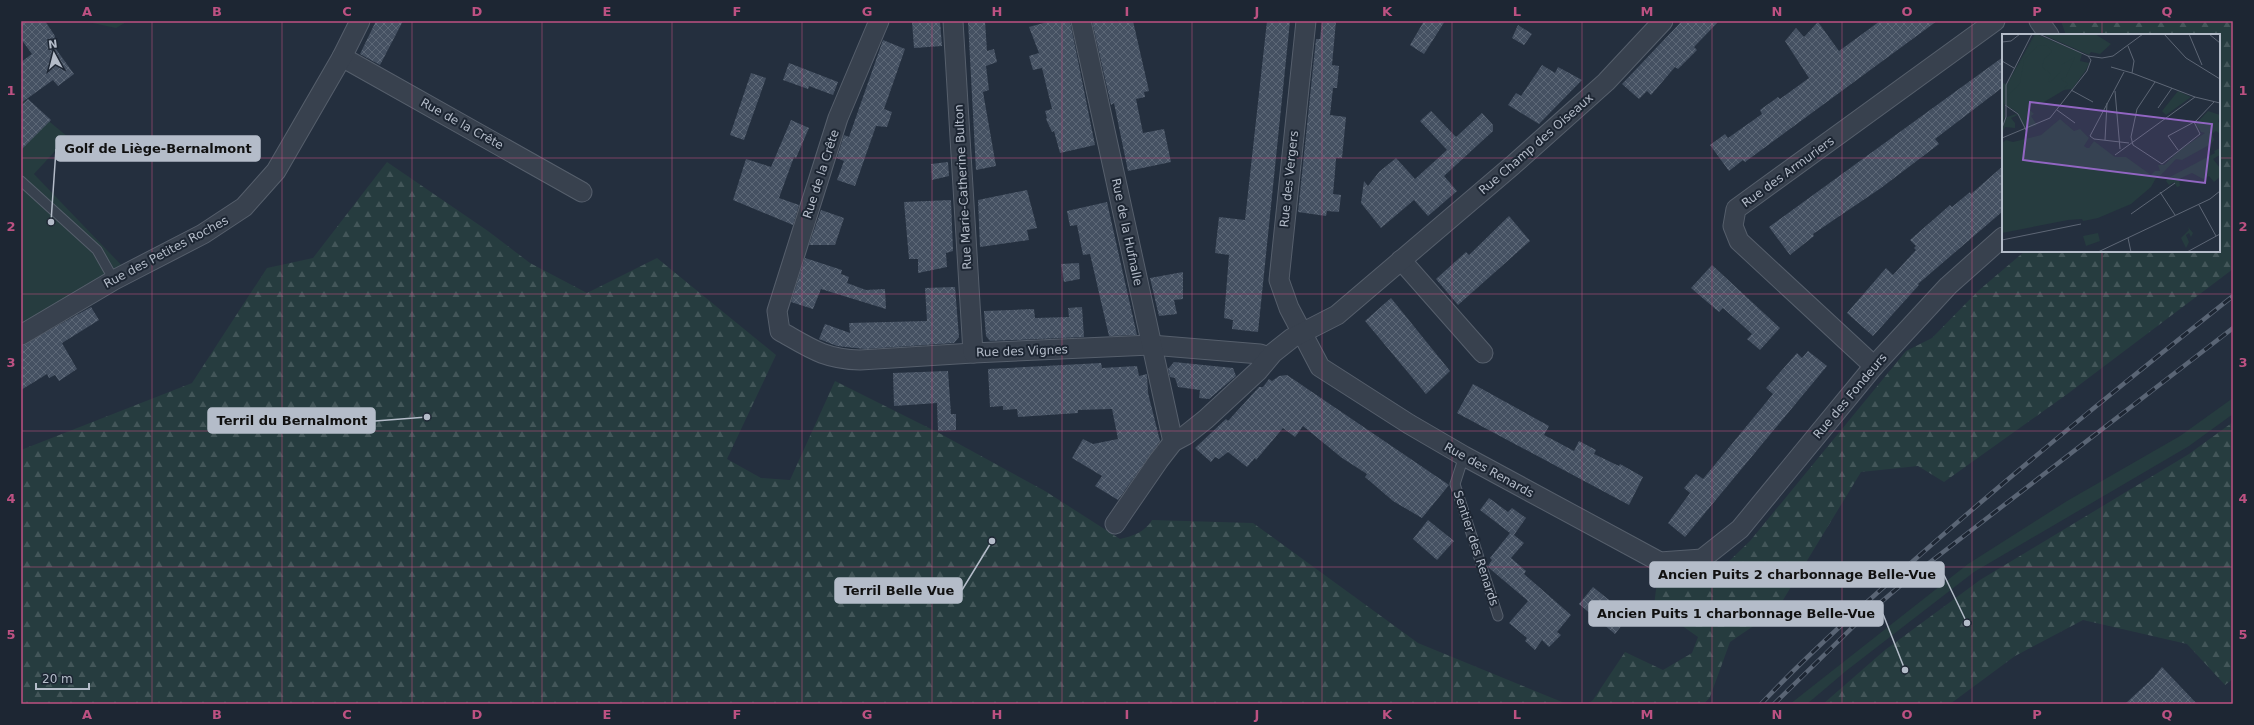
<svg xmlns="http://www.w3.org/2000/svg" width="2254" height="725" viewBox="0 0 2254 725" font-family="'DejaVu Sans',sans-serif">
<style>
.grass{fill:#263c3f}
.forest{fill:url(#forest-firs)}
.building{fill:url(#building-cross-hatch)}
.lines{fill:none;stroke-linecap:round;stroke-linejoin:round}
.service-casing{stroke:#565f6c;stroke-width:11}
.minor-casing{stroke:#565f6c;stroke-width:21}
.service{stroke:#38414e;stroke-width:9}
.minor{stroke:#38414e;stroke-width:19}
.rail-casing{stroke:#5a6575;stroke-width:4.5}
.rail{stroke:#1d2633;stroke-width:3;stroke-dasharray:9;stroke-linecap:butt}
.grid{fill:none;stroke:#bd5182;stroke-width:1;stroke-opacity:0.55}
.labels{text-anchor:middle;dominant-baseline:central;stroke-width:4;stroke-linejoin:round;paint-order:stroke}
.street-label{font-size:12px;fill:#b4bcc9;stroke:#1d2633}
.inset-road{fill:none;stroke:#5e6776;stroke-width:1}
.view{fill:#9266c3;fill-opacity:0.15;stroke:#9266c3;stroke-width:2}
.inset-edge{fill:none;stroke:#b4bcc9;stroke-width:2}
.leader{fill:none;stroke:#b4bcc9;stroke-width:1.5}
.callout-dot{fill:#b4bcc9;stroke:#1d2633;stroke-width:1.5}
.callout{fill:#b4bcc9;stroke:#b4bcc9;stroke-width:1.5}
.callout-label{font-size:13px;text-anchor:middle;font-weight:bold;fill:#111}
.neatline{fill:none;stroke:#bd5182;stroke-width:1.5}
.grid-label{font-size:13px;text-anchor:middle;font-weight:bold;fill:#bd5182}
</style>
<defs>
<pattern id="forest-firs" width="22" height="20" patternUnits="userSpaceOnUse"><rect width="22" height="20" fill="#263c3f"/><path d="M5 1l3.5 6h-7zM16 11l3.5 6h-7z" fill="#435659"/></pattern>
<pattern id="building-cross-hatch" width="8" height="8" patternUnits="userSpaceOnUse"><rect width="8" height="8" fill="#455162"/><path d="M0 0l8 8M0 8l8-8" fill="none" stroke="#5d6877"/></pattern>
</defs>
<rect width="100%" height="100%" fill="#242f3e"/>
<g class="grass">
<path d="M83,21H128L116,28Z"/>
<path d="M21,98L68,137L34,174L127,271L21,328Z"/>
<path d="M2233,398V414L2189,446L1974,572L1846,671L1807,704H1790L1968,564L2067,501L2180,436Z"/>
</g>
<g class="forest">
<path d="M2061,21H2233V269L2066,395L1944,482L1918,466L1861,472L1777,610L1730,642L1710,697L1704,704H1588L1593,700L1625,652L1663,670L1692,653L1698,637L1654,606L1658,573L1702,577L1721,569L1750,541L1906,351L1932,338L1978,291L2025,251H2219V35H2066Z"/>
<path d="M387,162L488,231L530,263L587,293L657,258L776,355L727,459L761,478L790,480L835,381L939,433L1045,491L1120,539C1133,536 1145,532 1152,520L1253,523L1418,643L1567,704H21V450L192,383L267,268L313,258Z"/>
<path d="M2233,422V679L2225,685L2187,644L2083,620L2015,656L1950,704H1823L1885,650L1980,580L2189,454Z"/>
</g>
<g class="building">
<path d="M21,21H45L55,36L53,45L74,74L58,86L53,80L21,103V62L32,54L21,39Z"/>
<path d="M376,21H403L380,65L360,54Z"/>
<path d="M912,21H940L942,46L914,48Z"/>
<path d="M968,21H985L987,51L994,49L997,62L986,66L989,90L983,92L996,166L976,170Z"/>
<path d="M1051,21H1070L1095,145L1060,153L1054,131L1052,132L1046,119L1047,118L1045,111L1052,109L1042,68L1033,70L1029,56L1039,53L1029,27Z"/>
<path d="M1092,21H1133L1149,91L1144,92L1145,97L1136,99L1143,133L1164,129L1171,162L1128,171L1114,103L1111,105Z"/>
<path d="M1267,21H1290L1258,332L1232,329L1233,320L1224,318L1229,255L1215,253L1219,217L1245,220Z"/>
<path d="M1322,21H1336L1332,65L1339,66L1337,88H1333L1330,115L1346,117L1342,158H1336L1335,172L1333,194L1341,195L1339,212L1327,211L1326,216L1298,212L1316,39H1320Z"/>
<path d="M1424,21H1445L1424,54L1410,45Z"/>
<path d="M1682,21H1719L1694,47L1697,50L1678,69L1675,67L1651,95L1647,91L1639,99L1622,84Z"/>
<path d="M1880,21H1937L1745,162L1743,160L1729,171L1710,145L1725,134L1728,138L1762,114L1760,110L1778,97L1780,99L1809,78L1785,41L1796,28L1804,37L1818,22L1839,51Z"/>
<path d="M1518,25L1532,34L1524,45L1512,38Z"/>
<path d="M883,40L905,49L884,109L892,112L887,127L876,126L855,186L837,180L844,161L837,158L844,135L849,137Z"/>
<path d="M2003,57V87L1935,139L1939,144L1881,188L1813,234L1814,236L1790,255L1769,227Z"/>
<path d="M789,63L838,82L833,95L809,86L808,89L783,80Z"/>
<path d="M1542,65L1555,73L1558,67L1582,80L1539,124L1508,105L1516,93L1521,96Z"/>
<path d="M751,73L766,78L744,140L730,135Z"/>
<path d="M28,99L51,120L21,150V106Z"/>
<path d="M1431,111L1456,137L1482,113L1493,125V131L1444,176L1457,191L1428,216L1414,200L1381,228L1361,203L1364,181L1368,186L1379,172L1396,158L1415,179L1447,150L1420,121Z"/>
<path d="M791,120L809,128L796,158L794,157L779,198L799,205L793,225L733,200L746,159L771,167Z"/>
<path d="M948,162L949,176L932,180L931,164Z"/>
<path d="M2003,166V211L1918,284L1919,285L1873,336L1847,313L1886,268L1893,275L1916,250L1914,248L1916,246L1910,240L1950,205L1952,207L1970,192L1971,194Z"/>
<path d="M1027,190L1037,228L1027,230L1029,240L980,247L978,200Z"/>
<path d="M951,200L953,251L946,253L947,267L918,273V259H909L904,202Z"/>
<path d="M1107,202L1125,282L1137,335L1109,336L1090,254L1083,255L1077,225L1070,226L1067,211Z"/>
<path d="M821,210L844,218L835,245H809Z"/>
<path d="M1509,216L1530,241L1458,305L1436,279L1466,252L1469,255Z"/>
<path d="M805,258L842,270L841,274L849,277L847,283L866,290L885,289L886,309L821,289L813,309L791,302Z"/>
<path d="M1079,263L1080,279L1064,282L1061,264Z"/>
<path d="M1712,265L1780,328L1760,350L1747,339L1752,334L1723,308L1719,312L1691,288Z"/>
<path d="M1183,272V299L1174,300L1177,314L1159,316L1150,278Z"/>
<path d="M955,287L959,337L954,343L865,349L837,346L819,339L825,324L850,333L849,323L927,321L925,288Z"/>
<path d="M1391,298L1450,371L1426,394L1365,321Z"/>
<path d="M91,307L99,320L62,343L77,369L59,381L55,375L49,378L47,374L21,390V346Z"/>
<path d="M1082,307L1084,337L990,341L986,336L984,311L1034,309L1035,318L1069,317L1068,308Z"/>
<path d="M1808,351L1827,366L1685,537L1668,523L1690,493L1684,488L1696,474L1703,479L1773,394L1766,388L1797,353L1802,358Z"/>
<path d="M1174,362L1233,368L1236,376L1209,399L1199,398L1200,390L1178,387L1175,378L1170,377L1168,369Z"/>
<path d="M1101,363L1102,368L1137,366L1139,376L1147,374L1148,393L1160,441L1118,500L1095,486L1102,476L1072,458L1083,439L1093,444L1118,439L1112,409L1078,410V413L1018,417L1017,409L1003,410V406L990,407L988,369Z"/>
<path d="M948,371L951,414H956V430L938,431L937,403L894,406L893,373Z"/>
<path d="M1287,375L1449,485L1422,518L1393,501L1365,477L1367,474L1342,458L1303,426L1295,437L1283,428L1256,460L1255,458L1247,467L1228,452L1219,459L1215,457L1211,462L1195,448L1226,419L1228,421L1259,387H1263L1269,379L1272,381L1279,376Z"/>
<path d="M1473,384L1549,426L1544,435L1574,451L1579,441L1596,450L1594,454L1619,466L1620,464L1643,477L1629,505L1457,413Z"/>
<path d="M1489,498L1508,512L1512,508L1526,518L1514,535L1524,543L1511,558L1526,571L1524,574L1571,615L1557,632L1561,635L1549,647L1542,640L1535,650L1525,641L1527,638L1509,623L1528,601L1489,568L1488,566L1492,560L1490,558L1510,533L1480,510Z"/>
<path d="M1428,520L1454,541L1437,560L1413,539Z"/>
<path d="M1593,587L1629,616L1615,634L1579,604Z"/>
<path d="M2162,667L2197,704H2125L2153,678Z"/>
</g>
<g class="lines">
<g class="service-casing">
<g id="service">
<path d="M21,181L97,250L114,280"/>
<path d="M1464,456L1455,484L1498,616"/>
</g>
</g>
<g class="minor-casing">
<g id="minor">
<path d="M879,21L838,118L777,311L780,331C810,348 824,359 860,360L973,353L1151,345L1260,354L1269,357"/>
<path d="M953,21L973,353"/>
<path d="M1081,21L1173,442"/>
<path d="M1306,21L1279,280L1289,308L1320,367L1409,424L1464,456L1660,562L1702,559L1740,529L1874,366L1948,286L2003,237"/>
<path d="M2039,21L2049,35"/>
<path d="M342,57L582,192"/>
<path d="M1401,260L1483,353"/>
<path d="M21,335L114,280L203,234L244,207L276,171L342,57L360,21"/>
<path d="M1874,366L1739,241L1733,226L1736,209L1995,21"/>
<path d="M1115,524L1159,460L1173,442L1186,435L1206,419L1258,371L1273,353L1292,338L1337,315L1513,165L1606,82L1663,21"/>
</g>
</g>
<use href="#service" class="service"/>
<use href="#minor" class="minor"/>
<g class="rail-casing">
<g id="rail">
<path d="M1761,704C1808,654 1860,608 1912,562C2016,470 2124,383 2233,296"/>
<path d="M1774,704L1860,620L1907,580L2233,328"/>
</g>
</g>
<use href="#rail" class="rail"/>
</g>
<path class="grid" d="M152,21V704M282,21V704M412,21V704M542,21V704M672,21V704M802,21V704M932,21V704M1062,21V704M1192,21V704M1322,21V704M1452,21V704M1582,21V704M1712,21V704M1842,21V704M1972,21V704M2102,21V35M21,158H2003M2219,158H2233M2102,251V704M21,294H2233M21,431H2233M21,567H2233"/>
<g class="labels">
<g class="street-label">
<text transform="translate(462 124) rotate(29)">Rue de la Crête</text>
<text transform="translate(1536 144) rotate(-41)">Rue Champ des Oiseaux</text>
<text transform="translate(1788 172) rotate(-36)">Rue des Armuriers</text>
<text transform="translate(821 174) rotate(-72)">Rue de la Crête</text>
<text transform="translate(1289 179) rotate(-84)">Rue des Vergers</text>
<text transform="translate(963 187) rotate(-93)">Rue Marie-Catherine Bulton</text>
<text transform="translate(1127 232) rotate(78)">Rue de la Hufnalle</text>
<text transform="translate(166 252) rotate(-28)">Rue des Petites Roches</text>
<text transform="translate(1022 351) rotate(-2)">Rue des Vignes</text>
<text transform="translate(1850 396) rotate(-50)">Rue des Fondeurs</text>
<text transform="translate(1489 470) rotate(29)">Rue des Renards</text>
<text transform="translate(1476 548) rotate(72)">Sentier des Renards</text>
</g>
</g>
<g transform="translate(2002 34)">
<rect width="218" height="218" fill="#242f3e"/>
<path d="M33,0L80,19L77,25L79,30H87L70,55L62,56L37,71L29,68L26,74L32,80L29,82L35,91L24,95L15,78L2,70L3,83L0,89V49L5,50ZM40,0H93L109,10L98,20L89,18L87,21ZM186,193L191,199L189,203L187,199L184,201L187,208L184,214L179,204L187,196Z" fill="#263c3f"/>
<path d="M34,0L80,20L78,27L87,29L84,36L70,55H62L66,50L59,45L64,43L73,23L59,31V37L48,49L46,46L49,40L40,33L42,26L50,17L45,12L36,11L22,26L18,49L5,63L6,50ZM206,77L218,81L216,88L218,89V100L214,97L210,100L212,106L209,110L180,126L174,125L159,141L154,144L149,153L129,170L96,184L81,187L80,185L66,186L0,199V109L4,106L11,108L39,101L58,85L72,97L78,95L87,104L82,112L85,114H87L92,107L113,123H124L149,141L153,137H158L156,131H162L179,115L203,99L199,98L194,90ZM14,80L16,81L9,84L13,89V94L3,93L0,99V89L5,83ZM218,114V121L211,125L218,134V143L212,148L207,142L201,145L190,139L177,145L178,152L175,153L172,148L167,151L164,147L166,144L213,119L212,117Z" fill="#263c3f"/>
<path d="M176,57L189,63L164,81L160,77Z" fill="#263c3f"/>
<path d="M96,199L98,207L84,212L81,202Z" fill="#263c3f"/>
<path class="inset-road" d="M37,0L86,22L100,24L111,22L141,0M162,0L184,24L218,45M187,0L200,31M207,0L218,9M0,8L9,7L18,0M126,12L132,27L130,39L193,63L218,69M0,27L12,34M109,33L130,39M122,38L88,102L92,105L127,109M153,48L135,75L129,103L131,111L160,130L198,100L192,88M4,51L30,0M69,56L91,68M113,57L118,115M3,71L16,80L24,96M156,74L170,54M55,76L73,89M0,94L4,83V51M0,104L48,84L85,37L89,26L86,22M103,106L105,69M176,116L166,102L194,87L212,68M113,121L193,63M158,158L173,181M197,171L214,202M129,180L173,149M126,204L129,218M0,206L79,190M96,218L208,165L218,157M185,218L218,200"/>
<path class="view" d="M28,68L210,90L203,149L21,126Z"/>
<rect width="218" height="218" class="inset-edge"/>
</g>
<path class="leader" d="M51 222L56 149M427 417L375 421M1967 623L1944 575M992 541L962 590M1905 670L1883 614"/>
<g class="callout-dot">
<circle cx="51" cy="222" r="4"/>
<circle cx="427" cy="417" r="4"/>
<circle cx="1967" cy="623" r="4"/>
<circle cx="992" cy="541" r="4"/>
<circle cx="1905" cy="670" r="4"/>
</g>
<g class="callout">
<rect x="56" y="136" width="204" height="25" rx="4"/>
<rect x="208" y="408" width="167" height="25" rx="4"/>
<rect x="1650" y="562" width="294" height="25" rx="4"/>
<rect x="835" y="578" width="127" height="25" rx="4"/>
<rect x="1589" y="601" width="294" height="25" rx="4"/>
</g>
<g class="callout-label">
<text x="158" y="153">Golf de Liège-Bernalmont</text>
<text x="292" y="425">Terril du Bernalmont</text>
<text x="1797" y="579">Ancien Puits 2 charbonnage Belle-Vue</text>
<text x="899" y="595">Terril Belle Vue</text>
<text x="1736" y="618">Ancien Puits 1 charbonnage Belle-Vue</text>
</g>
<rect width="2254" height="725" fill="none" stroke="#1d2633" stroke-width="44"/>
<g transform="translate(54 54) rotate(353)" stroke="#1d2633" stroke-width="3" paint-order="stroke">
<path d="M0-3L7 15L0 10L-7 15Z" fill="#b4bcc9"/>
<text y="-6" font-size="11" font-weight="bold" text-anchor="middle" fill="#b4bcc9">N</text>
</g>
<path d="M36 683v6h53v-6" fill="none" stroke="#b4bcc9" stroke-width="2"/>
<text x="42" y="683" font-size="12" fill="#b4bcc9" stroke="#1d2633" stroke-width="3" paint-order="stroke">20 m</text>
<rect x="22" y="22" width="2210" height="681" class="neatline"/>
<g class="grid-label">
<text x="87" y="16">A</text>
<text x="217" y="16">B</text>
<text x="347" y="16">C</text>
<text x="477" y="16">D</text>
<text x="607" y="16">E</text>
<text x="737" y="16">F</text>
<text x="867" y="16">G</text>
<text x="997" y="16">H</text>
<text x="1127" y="16">I</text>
<text x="1257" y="16">J</text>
<text x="1387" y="16">K</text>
<text x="1517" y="16">L</text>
<text x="1647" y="16">M</text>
<text x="1777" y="16">N</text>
<text x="1907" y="16">O</text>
<text x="2037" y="16">P</text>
<text x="2167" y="16">Q</text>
<text x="11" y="95">1</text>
<text x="2243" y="95">1</text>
<text x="11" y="231">2</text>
<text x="2243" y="231">2</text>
<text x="11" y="367">3</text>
<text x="2243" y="367">3</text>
<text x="11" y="503">4</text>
<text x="2243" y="503">4</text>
<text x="11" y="639">5</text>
<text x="2243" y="639">5</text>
<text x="87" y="719">A</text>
<text x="217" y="719">B</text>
<text x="347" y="719">C</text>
<text x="477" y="719">D</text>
<text x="607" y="719">E</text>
<text x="737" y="719">F</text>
<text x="867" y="719">G</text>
<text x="997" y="719">H</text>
<text x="1127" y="719">I</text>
<text x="1257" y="719">J</text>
<text x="1387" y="719">K</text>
<text x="1517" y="719">L</text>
<text x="1647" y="719">M</text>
<text x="1777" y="719">N</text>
<text x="1907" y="719">O</text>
<text x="2037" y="719">P</text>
<text x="2167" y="719">Q</text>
</g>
</svg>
